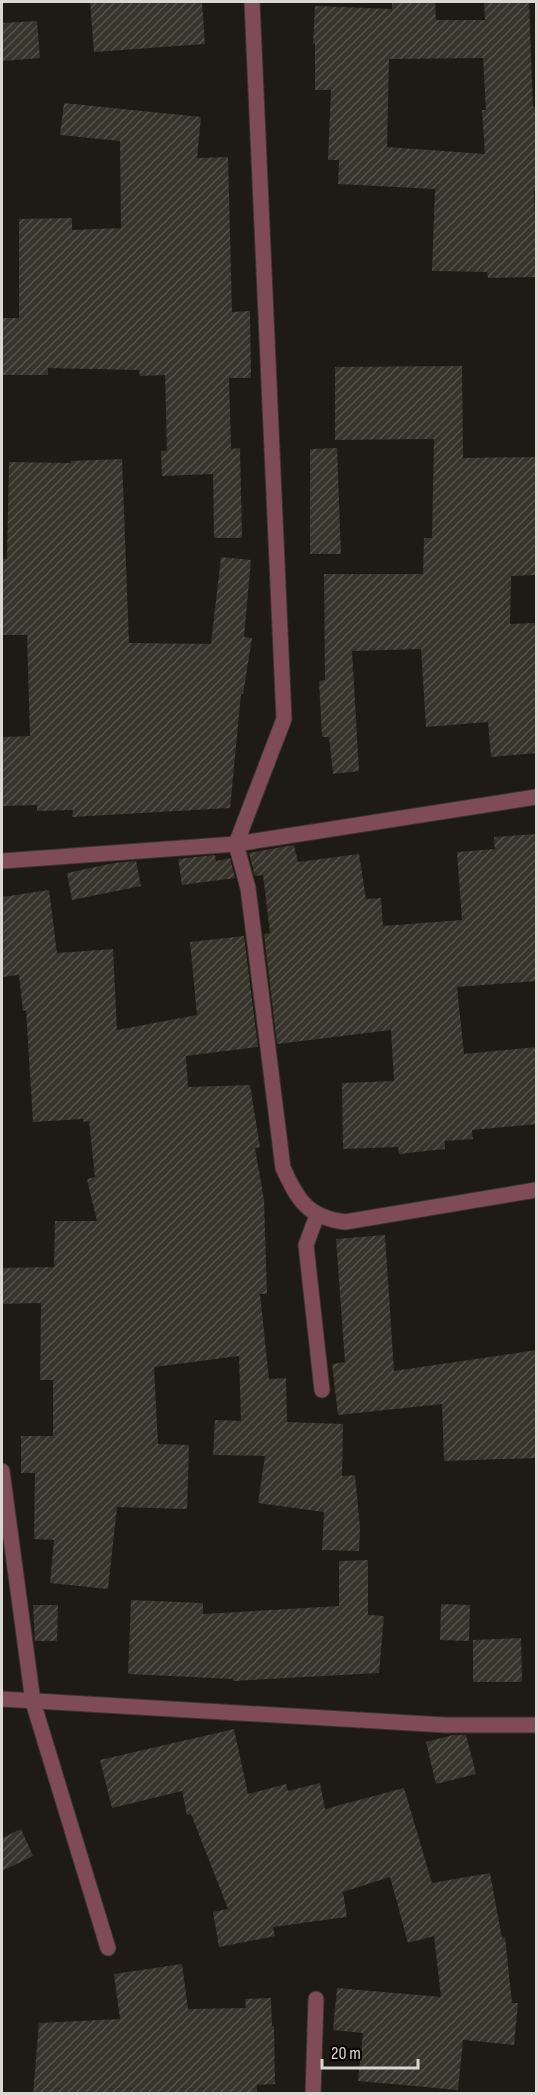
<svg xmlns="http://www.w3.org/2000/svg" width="538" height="2095" viewBox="0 0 538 2095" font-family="'Sofia Sans Condensed',sans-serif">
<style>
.building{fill:url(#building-hatch);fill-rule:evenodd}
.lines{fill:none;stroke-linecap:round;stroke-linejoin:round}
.street-casing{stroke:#37352e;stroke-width:17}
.street{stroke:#7f4b56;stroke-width:15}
</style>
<defs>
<pattern id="building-hatch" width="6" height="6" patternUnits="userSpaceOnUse" patternTransform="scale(1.5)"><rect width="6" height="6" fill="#37342b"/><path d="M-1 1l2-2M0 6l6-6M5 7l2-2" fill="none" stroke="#535149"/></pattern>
</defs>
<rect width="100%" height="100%" fill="#1d1b13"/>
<g class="building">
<path d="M90,2H202L205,44L94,52Z"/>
<path d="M392,2H435L436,20H485L484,2H529L533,107L537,106V191H534L537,277L488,278L487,272L432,271L435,189L338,184L339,160H328L331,90H315V44H313L315,6L392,9ZM483,58L486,110H482L485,154L387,147L389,59Z"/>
<path d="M37,21L40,58L2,61V23Z"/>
<path d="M64,103L201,117L197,158L228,157L232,312L250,311L251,378H229L231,449L240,448L242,538H214L213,474L162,476L161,451H167L165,375L140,376L139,370L48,368V375H2V318H19V219L72,218V230L121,228L120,141L60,135Z"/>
<path d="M462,366L463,458L537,457V575L511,576L510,624L537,623V753L491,757L488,722L426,727L421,649L352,651L359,771L333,774L329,737H322L319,681L325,680L324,574H423L424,538H432L434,439L335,440V367Z"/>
<path d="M337,448L341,554H310V449Z"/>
<path d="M122,459L129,643L211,644L221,557L251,560L244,637L252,638L243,694H241L230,808L72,817L73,810L37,811V805L2,806V737L30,736L27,635H2V559H7L9,462L71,463V461Z"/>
<path d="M537,834V981L457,987L464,1054L537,1047V1124L472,1130L473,1139L445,1141V1149L399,1154L398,1147L343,1149L342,1083L394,1081L391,1030L277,1044L264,934L270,933L263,875L255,876L249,853L294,845L298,862L359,854L366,899L381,898L383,926L462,920L457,852L495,849L494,837Z"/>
<path d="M215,855L216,861L230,858L235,878L182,885L178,859Z"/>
<path d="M136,861L141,886L72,900L67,873L114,863Z"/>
<path d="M49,890L57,953L113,949L117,1030L197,1015L190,942L244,936L258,1047L186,1056L188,1087L250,1085L260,1147L255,1148L264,1200L267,1294H260L269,1379L286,1378L287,1422L343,1424L342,1476L355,1475L360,1527L359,1551L322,1550L324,1512L258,1503L265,1456L213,1455L215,1420L241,1421L239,1356L154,1367L158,1444L189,1445L187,1509L117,1507L108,1589L50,1583L54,1540L34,1539L35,1473H21V1436H53V1380H40L41,1303L2,1304V1268L54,1267L55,1221H97L87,1179L95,1177L89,1121L83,1122V1119L33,1122L26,1010L23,1011L19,975L2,977V897Z"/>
<path d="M385,1235L394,1371L537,1350V1458L444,1461L442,1404L338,1415L332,1364L345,1362L336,1239Z"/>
<path d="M368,1560V1615L384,1616L379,1673L233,1681V1679L128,1674L131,1600L203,1603V1614L339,1606V1561Z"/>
<path d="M441,1604L470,1605L469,1641L440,1640Z"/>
<path d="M33,1605H58L57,1641H35Z"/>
<path d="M521,1638L522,1682H473V1640Z"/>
<path d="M234,1729L248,1794L286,1784L288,1791L320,1783L325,1809L404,1788L432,1883L490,1873L502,1938L505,1937L512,2003H518L514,2045L463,2040L458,2090L358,2081L363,2033L333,2030L337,1988L441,1997L434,1936L408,1943L390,1877L343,1892L347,1917L273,1927L275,1936L219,1947L213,1912L228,1909L191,1814L187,1815L182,1791L112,1808L100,1760Z"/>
<path d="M453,1735H466L476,1774L436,1784L426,1742Z"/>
<path d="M21,1829L33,1856L2,1871V1838Z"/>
<path d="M182,1964L188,2009L246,2008L245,1999L271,1998L272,2026H274L275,2084L257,2085V2094H153V2092L33,2094L39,2023L120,2019L114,1974Z"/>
</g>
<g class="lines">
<g class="street-casing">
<g id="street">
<path d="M252,2L284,719L236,844L248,888L283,1168C298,1200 307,1217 345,1222L536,1190"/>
<path d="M2,861L236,844L536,797"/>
<path d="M317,1215L306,1245L322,1390"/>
<path d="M2,1471L33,1702L108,1948"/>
<path d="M2,1699L445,1725H536"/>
<path d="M313,2094L316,1999"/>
</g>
</g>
<use href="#street" class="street"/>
</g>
<rect width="538" height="2095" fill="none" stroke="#d9d7d1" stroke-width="6"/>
<path d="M322 2059v9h96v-9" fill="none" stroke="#d9d7d1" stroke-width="3"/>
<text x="331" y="2059" font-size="18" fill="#d9d7d1" stroke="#070604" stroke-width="4.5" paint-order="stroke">20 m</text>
</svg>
